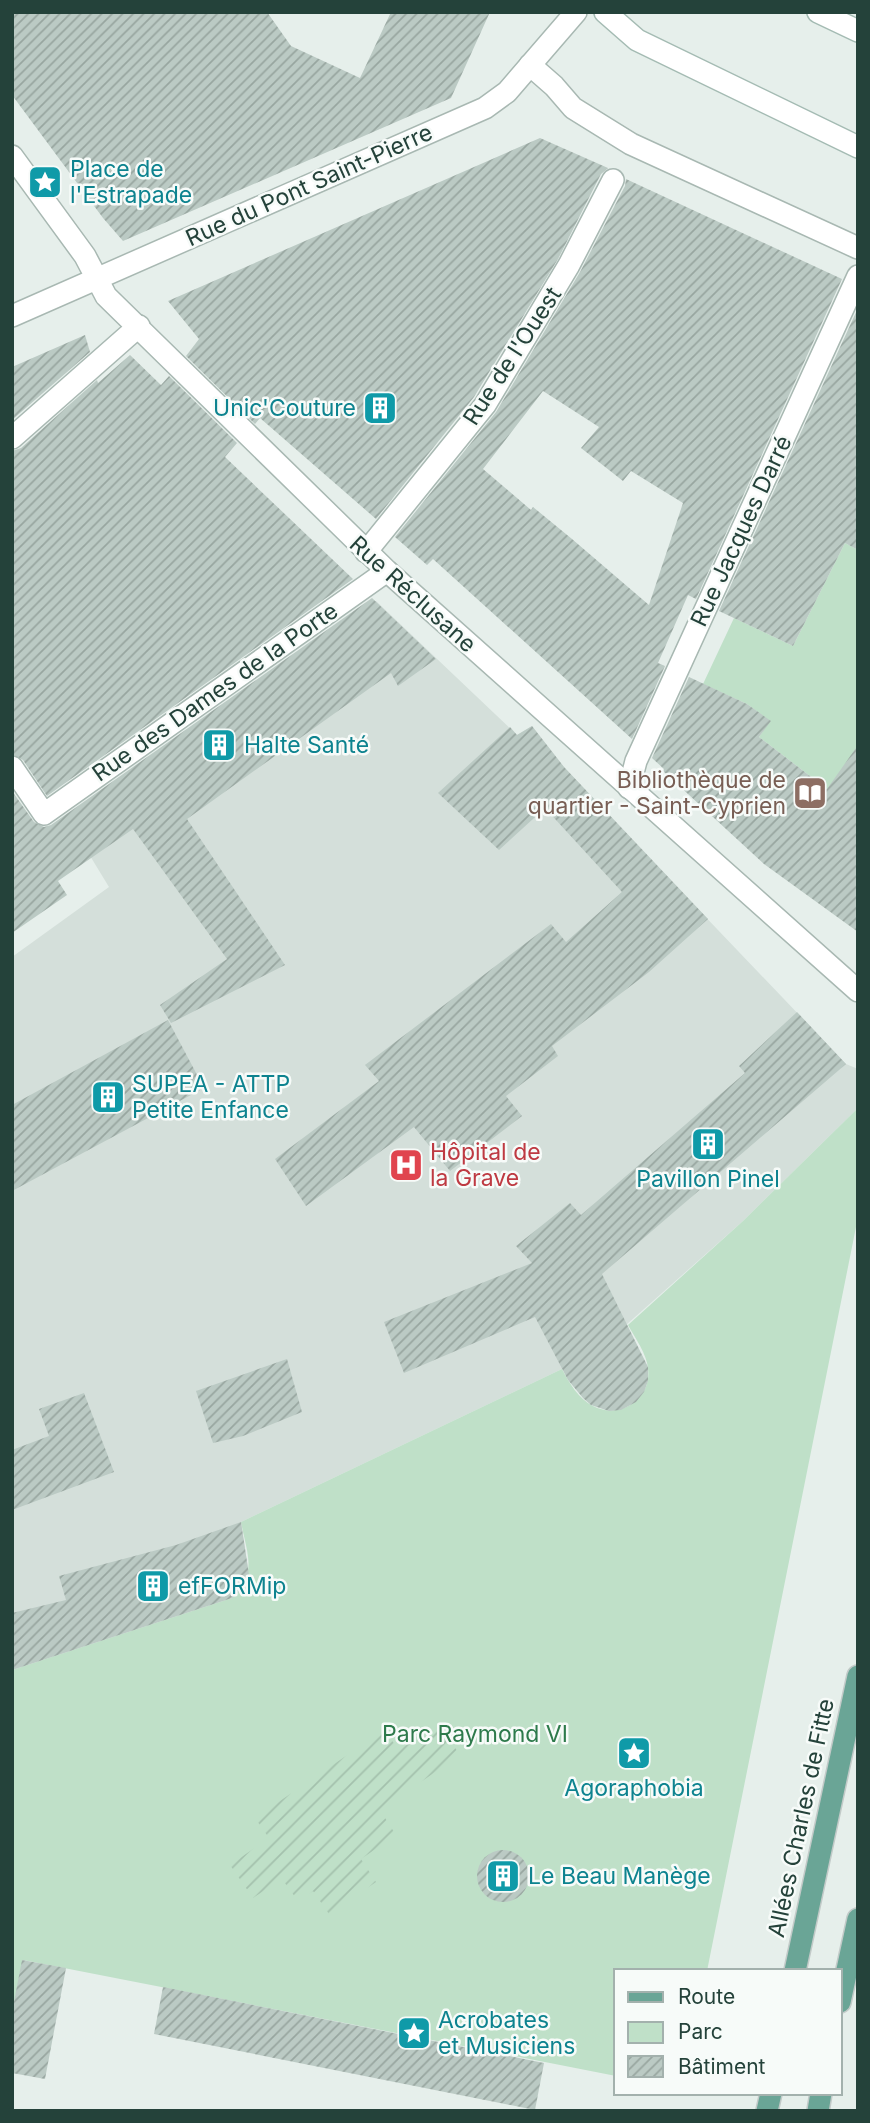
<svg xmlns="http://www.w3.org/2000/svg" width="870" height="2123" viewBox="0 0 870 2123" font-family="Inter,sans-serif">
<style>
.built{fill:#d4dfda}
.park{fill:#bfe0c8}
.garden{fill:url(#garden-furrows)}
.building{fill:url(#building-hatch);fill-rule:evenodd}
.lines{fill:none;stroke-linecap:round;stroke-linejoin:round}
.street-casing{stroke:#a8b8b2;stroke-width:24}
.secondary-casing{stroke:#a4bbb3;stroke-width:24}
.primary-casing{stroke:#c2cac8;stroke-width:24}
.street{stroke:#fff;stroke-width:21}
.secondary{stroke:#fff;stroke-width:21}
.primary{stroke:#6aa596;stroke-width:21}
.labels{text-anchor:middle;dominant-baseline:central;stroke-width:5;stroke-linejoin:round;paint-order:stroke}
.culture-label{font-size:23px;fill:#0d838f;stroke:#f7fbf9;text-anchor:start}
.street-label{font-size:23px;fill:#24423a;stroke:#f7fbf9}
.education-label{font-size:23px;fill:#785e54;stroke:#f7fbf9;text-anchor:end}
.health-label{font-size:23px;fill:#be3a42;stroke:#f7fbf9;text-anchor:start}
.park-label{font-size:23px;fill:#2d7a4b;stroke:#f7fbf9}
</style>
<defs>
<pattern id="garden-furrows" width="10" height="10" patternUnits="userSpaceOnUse" patternTransform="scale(1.75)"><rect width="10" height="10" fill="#bfe0c8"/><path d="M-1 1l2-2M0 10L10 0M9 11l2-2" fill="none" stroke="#a4c1ad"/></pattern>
<pattern id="building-hatch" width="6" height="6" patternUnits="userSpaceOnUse" patternTransform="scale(1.75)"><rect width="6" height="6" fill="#bbcac4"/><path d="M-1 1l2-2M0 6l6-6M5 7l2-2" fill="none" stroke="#98a6a0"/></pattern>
</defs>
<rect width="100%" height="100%" fill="#e6efeb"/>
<path class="built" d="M376,601L517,735L532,726L564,767L613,820L846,1064L858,1069V1108L743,1221L599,1349L562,1369L241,1522L249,1575L243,1588L232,1598L12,1670V957L109,887L70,823Z"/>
<g class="park">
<path d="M845,543L858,550V784L827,789L759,737L770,721L747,704L703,684L734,618L793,646Z"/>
<path d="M858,1108V1217L707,1971H616V2076L23,1960L12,2012V1670L232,1598C258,1574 247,1554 241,1522L562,1369C569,1383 579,1399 593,1406C619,1420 652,1399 648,1369C647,1354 635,1338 628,1325L743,1221Z"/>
</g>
<path class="garden" d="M438,1723L460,1755L380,1810L396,1835L361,1859L376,1882L329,1914L313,1891L298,1901L282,1879L253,1898L230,1865L269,1838L255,1818L384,1730L399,1750Z"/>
<g class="building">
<path d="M12,12H267L291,46L360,78L391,12H490L451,98L123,241L103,218L12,95Z"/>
<path d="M540,138L608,168L601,174L558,259L474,397L376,519L260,418L255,424L186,356L199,339L168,301Z"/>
<path d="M626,179L842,279L696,599L688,595L658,663L665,666L632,739L433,559L427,565L395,537L496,412L580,272L625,186ZM543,391L599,427L581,448L623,481L631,471L683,503L649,605L572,539L533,507L531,510L483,469Z"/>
<path d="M858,308V550L845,543L793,646L719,611Z"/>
<path d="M85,335L90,352L12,420V367Z"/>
<path d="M130,355L161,385L169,376L237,443L225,457L353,579L47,796L23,760L12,754V451L21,448L97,380L98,383Z"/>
<path d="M372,598L436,659L398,686L391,673L187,819L285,965L171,1023L160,1005L227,959L133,829L58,881L67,895L12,933V791L34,822L44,827L51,825Z"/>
<path d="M689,677L747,704L771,721L759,737L827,789L858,745V932L764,864L663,771L664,769L652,758Z"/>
<path d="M532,726L564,767L708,919L649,972L552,1046L558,1056L506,1096L522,1116L450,1171L414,1127L306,1206L275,1159L379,1081L365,1065L551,924L566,942L622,892L545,808L499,850L438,793L510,727L517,735Z"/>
<path d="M797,1012L846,1064L602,1274L648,1367V1381L644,1392L636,1402L621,1410L609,1411L591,1405L583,1398L568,1380L535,1317L404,1373L384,1322L532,1263L516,1246L570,1203L581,1215L745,1073L739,1066Z"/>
<path d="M168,1020L204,1088L12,1191V1105Z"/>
<path d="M287,1359L302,1412L243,1436L213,1443L196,1391Z"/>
<path d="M84,1393L114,1472L12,1510V1450L49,1436L39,1409Z"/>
<path d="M241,1522L249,1575L243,1588L232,1598L12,1670V1613L66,1600L59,1576L176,1545Z"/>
<circle cx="503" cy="1876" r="26"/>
<path d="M22,1960L66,1968L45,2079L12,2073V2012Z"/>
<path d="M163,1987L544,2063L535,2110L154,2034Z"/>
</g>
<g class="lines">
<g class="street-casing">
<g id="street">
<path d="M530,65L554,86L573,108L631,144L858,248"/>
<path d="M12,156L85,256L106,296L387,571L858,991"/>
<path d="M12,316L485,108L507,92L576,12"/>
<path d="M12,438L139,326"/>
<path d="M366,552L485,405L569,265L613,180"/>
<path d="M12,767L44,814L387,571"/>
<path d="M629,788L636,761L858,276"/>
</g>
</g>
<g class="secondary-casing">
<g id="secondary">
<path d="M605,12L637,40L858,147"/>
<path d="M818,12L858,31"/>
</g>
</g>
<g class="primary-casing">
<g id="primary">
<path d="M795,1971L858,1676"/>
<path d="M840,2002L858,1919"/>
<path d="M767,2111L771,2093"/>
<path d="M818,2111L821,2093"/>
</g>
</g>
<use href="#street" class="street"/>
<use href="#secondary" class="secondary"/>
<use href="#primary" class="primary"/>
</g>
<defs>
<g id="sight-square" transform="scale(1.75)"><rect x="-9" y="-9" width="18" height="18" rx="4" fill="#0f9aa8" stroke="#f7fbf9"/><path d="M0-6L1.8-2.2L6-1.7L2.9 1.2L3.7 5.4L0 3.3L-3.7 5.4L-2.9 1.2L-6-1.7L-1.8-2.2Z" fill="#fff"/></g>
<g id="building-square" transform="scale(1.75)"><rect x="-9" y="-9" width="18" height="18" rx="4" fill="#0f9aa8" stroke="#f7fbf9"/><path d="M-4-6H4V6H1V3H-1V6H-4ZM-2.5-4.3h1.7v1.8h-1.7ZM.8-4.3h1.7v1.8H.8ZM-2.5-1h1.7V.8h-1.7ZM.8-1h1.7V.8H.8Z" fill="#fff"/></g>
<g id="library-square" transform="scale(1.75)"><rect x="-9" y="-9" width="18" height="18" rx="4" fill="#8d6e63" stroke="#f7fbf9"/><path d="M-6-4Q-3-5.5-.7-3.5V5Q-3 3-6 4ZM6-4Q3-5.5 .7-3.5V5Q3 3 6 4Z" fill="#fff"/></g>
<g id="hospital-square" transform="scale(1.75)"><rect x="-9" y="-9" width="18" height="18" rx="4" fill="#e0444e" stroke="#f7fbf9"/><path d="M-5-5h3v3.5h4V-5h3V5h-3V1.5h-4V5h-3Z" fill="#fff"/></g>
</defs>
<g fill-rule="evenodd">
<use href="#sight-square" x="45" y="182"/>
<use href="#building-square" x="380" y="408"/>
<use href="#building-square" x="219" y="745"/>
<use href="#library-square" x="810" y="793"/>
<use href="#building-square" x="108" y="1097"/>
<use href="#building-square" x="708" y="1144"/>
<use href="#hospital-square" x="406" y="1165"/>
<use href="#building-square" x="153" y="1586"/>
<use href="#sight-square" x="634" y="1753"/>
<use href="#building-square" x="503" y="1876"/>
<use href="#sight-square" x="414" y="2033"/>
</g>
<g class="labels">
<g class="culture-label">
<text x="70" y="169">Place de<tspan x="70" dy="26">l'Estrapade</tspan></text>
<text x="356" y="408" text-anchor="end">Unic'Couture</text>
<text x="244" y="745">Halte Santé</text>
<text x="132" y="1084">SUPEA - ATTP<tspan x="132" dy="26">Petite Enfance</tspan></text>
<text x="708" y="1179" text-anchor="middle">Pavillon Pinel</text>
<text x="178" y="1586">efFORMip</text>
<text x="634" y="1788" text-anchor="middle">Agoraphobia</text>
<text x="528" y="1876">Le Beau Manège</text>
<text x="438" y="2020">Acrobates<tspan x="438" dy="26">et Musiciens</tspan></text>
</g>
<g class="street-label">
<text transform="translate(309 185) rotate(-24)">Rue du Pont Saint-Pierre</text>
<text transform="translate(512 356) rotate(-57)">Rue de l'Ouest</text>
<text transform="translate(741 531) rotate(-65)">Rue Jacques Darré</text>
<text transform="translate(413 594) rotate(42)">Rue Réclusane</text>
<text transform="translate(215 692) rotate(-35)">Rue des Dames de la Porte</text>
<text transform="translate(801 1818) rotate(-78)">Allées Charles de Fitte</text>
</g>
<g class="education-label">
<text x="786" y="780">Bibliothèque de<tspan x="786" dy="26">quartier - Saint-Cyprien</tspan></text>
</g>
<g class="health-label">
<text x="430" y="1152">Hôpital de<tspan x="430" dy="26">la Grave</tspan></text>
</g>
<g class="park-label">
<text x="475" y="1734">Parc Raymond VI</text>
</g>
</g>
<rect width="870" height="2123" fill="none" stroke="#24423a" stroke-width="28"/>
<rect x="614" y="1969" width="228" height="126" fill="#f7fbf9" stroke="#a3b1ad" stroke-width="2"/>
<rect x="628" y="1992" width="35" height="10" fill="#6aa596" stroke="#a3b1ad" stroke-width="2"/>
<text x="678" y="2004" font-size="21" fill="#24423a">Route</text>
<rect x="628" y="2022" width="35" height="21" fill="#bfe0c8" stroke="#a3b1ad" stroke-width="2"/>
<text x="678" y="2039" font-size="21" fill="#24423a">Parc</text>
<rect x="628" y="2056" width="35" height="21" fill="url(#building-hatch)" stroke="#a3b1ad" stroke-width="2"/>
<text x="678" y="2074" font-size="21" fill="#24423a">Bâtiment</text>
</svg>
